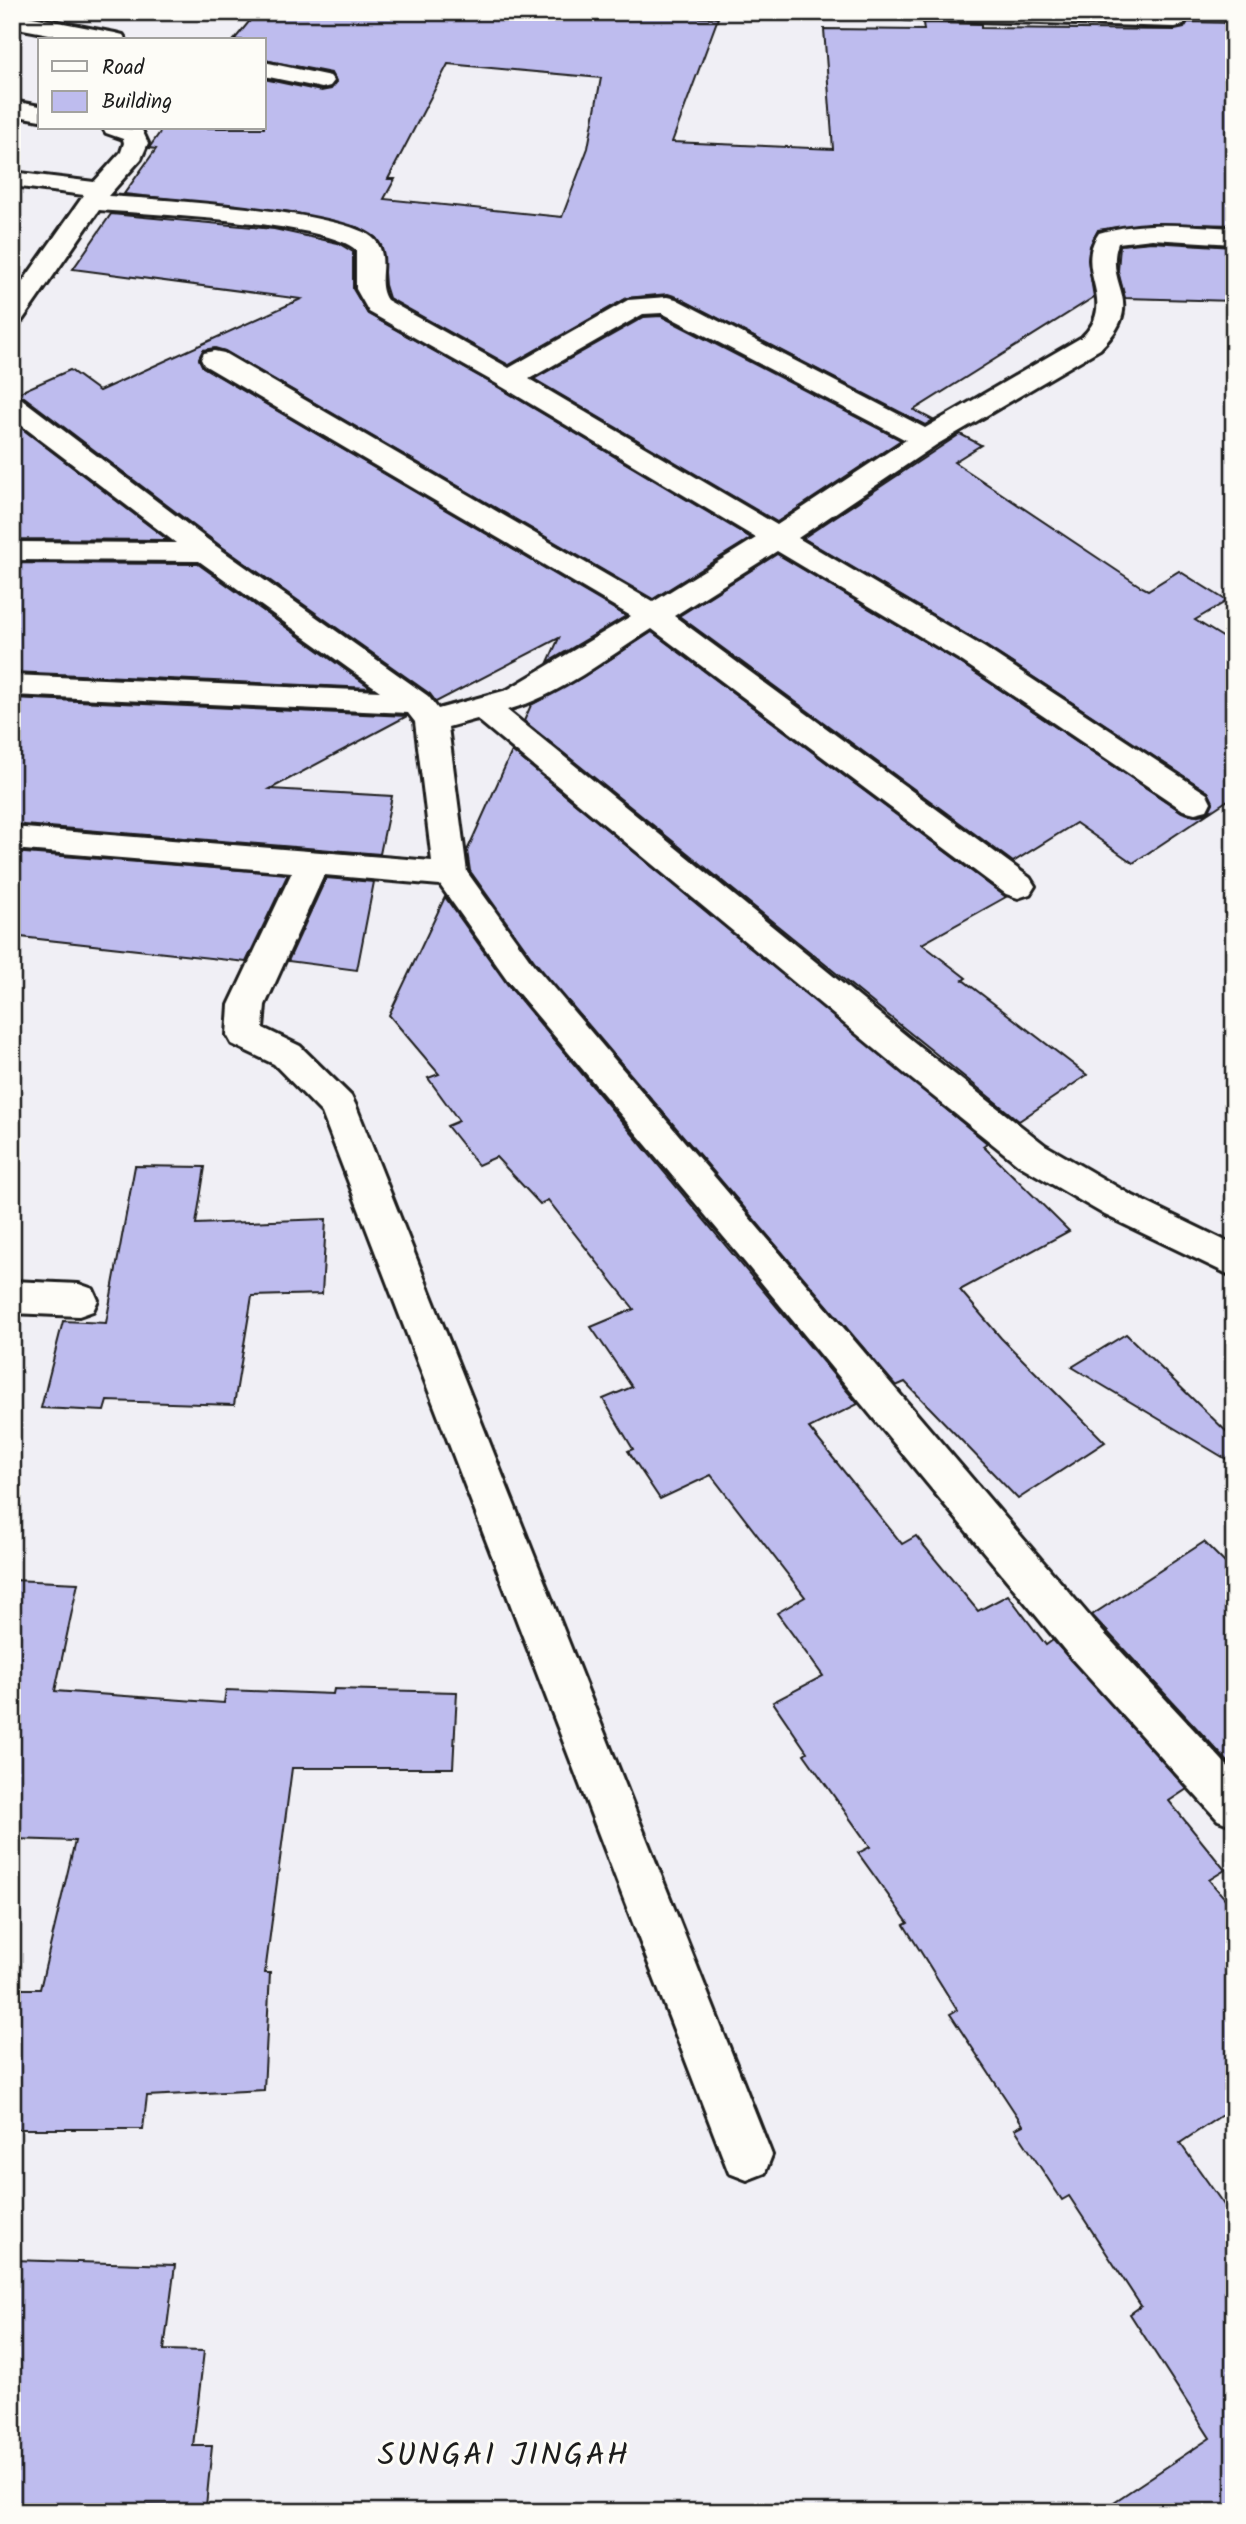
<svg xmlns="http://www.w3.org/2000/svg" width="1246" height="2524" viewBox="0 0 1246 2524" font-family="Kalam,sans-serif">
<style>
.building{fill:#bebcee;stroke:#1c1c1c;stroke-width:2;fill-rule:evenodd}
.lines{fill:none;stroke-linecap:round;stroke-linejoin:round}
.minor-casing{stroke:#1c1c1c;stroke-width:6}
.minor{fill:#fdfcf7;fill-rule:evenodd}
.labels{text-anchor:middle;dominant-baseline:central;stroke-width:6;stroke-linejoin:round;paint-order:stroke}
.near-quarter-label{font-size:32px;letter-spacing:2px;fill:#1c1c1c;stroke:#fdfcf7}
</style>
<rect width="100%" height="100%" fill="#f0eff5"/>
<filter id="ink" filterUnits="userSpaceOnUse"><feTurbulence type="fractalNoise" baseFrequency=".0143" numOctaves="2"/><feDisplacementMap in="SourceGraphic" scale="14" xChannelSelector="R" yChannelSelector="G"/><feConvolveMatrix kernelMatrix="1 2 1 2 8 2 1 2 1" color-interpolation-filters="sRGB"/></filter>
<g filter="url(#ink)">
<g class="building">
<path d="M257,12H540L538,15L718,18L672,142L833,149L824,29L924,30L923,23L981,24V28L1175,30L1184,28L1188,22L1234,23V225L1149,223L1098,230L1090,246L1088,260L1094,297L914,410L933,420L925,425L677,297L668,294L627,298L509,365L389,298L385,285L382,247L376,238L360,228L292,212L124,194L156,149L149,148L163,128H264V79L321,91L331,89L336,83L331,73L264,60V40H234ZM448,64L601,78L588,148L562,217L384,199L395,179H388Z"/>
<path d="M111,214L274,229L338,243L353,252V289L368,314L498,387L751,538L653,599L225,351L215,348L203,350L199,358L203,367L626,616L548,662L559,638L436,702L430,694L218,544L24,397L13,395L70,370L99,391L301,299L73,269Z"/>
<path d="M1152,242L1234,247V301L1125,298L1118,271L1120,245Z"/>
<path d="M661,316L901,440L777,522L534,379L644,317Z"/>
<path d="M12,421L168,540L12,539Z"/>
<path d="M960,434L981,445L954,462L1140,586L1148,590L1179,571L1227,601L1195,620L1234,644V796L1133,863L1076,823L1013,862L679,616L777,554L962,664L1182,812L1194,816L1208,813L1213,803L1208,792L986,646L803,538Z"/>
<path d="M12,563L198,564L371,688L12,672Z"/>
<path d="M652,632L1006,897L922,944L966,978L963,980L1087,1075L1019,1121L524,721L531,705L583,677Z"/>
<path d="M12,698L407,716L270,789L392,796L380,854L12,824Z"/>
<path d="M512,751L987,1143L983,1146L1069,1231L960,1290L1001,1338L1105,1442L1018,1499L905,1382L896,1386L535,962L470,871L467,851Z"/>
<path d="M12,852L288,874L246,962L12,936Z"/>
<path d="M326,878L374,882L357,970L288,961Z"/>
<path d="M445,897L507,984L858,1404L809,1428L902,1544L916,1536L978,1611L1008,1595L1046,1645L1053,1640L1187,1789L1169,1801L1225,1870L1209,1880L1234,1909V2107L1180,2143L1234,2219V2512H1099L1210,2438L1130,2314L1141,2306L1069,2196L1062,2200L1015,2129L1023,2125L950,2014L957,2010L904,1925L908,1923L858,1853L870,1847L804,1754L807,1752L773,1702L823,1676L777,1613L805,1597L711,1475L660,1499L628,1451L633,1449L603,1399L632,1387L591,1327L634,1309L548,1200L540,1204L496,1157L478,1165L447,1126L459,1121L428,1078L439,1074L389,1015Z"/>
<path d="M135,1166L205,1167L196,1224L326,1219L322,1294L252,1296L234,1405L107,1401L104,1411L41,1408L63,1321L106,1323Z"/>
<path d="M1126,1334L1234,1439V1449L1226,1459L1072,1367Z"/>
<path d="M1204,1542L1234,1572V1758L1228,1762L1092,1615Z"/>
<path d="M12,1580L78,1583L55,1691L224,1703L226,1690L333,1694L334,1689L457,1692L453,1768H292L265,1973H270L264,2090L147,2096L143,2129H12V1989H40L75,1841L12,1839Z"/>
<path d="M12,2260L175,2265L164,2350L204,2351L193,2446H212L206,2506L12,2504Z"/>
</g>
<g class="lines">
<g class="minor-casing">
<g id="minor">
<path d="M896,12H1143L1183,15L1186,20L1183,25L1175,27L907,19L899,17Z"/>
<path d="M12,13L115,33L123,35L126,40H81L12,27Z"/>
<path d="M264,62L330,76L334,81L330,86L322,88L264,76Z"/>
<path d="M12,101L40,106V120L12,115Z"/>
<path d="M103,128L142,130L148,143L141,159L108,196C154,199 350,211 375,240C391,259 374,281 387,300L509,368L628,300L667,297L676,299L925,428L1082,337C1120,300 1072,271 1099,233C1144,220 1188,226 1234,228V244L1152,239L1118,243C1103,287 1149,301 1100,349L936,445L798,538L985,648L1207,794L1211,802L1207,810L1195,813L1183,810L963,662L777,551L674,616L1030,878L1035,886L1030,894L1018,898L1006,894L652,629C606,658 560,696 507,710L930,1055L1045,1145L1131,1195L1234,1245V1277L1105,1215L1019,1165L904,1073L477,719L448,727L467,872L533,964L1102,1631L1234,1773V1826L1218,1820L1072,1659L728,1242L509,982L440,885L324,875L265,1005L263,1028L300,1046L351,1096L356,1106L772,2155L765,2173L747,2180L729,2173L722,2155L322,1113L274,1064L232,1044L227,1035L229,1005L292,872L12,849V827L432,861L415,722L408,713L12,695V675L380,691L199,561L12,560V542L176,543L12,418V397L22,399L216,546L428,696L438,709L507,690L631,616L204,365L201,359L204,353L214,351L224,353L653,602L756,538L499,385L369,312L356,289V250C327,222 147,214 99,210L21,322L12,324V297L84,195L12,186V172L94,182L121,152L124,143L123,139L106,133ZM662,313L906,440L777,525L529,379L643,314Z"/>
<path d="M12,1281L79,1284L93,1289L98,1300L93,1311L79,1316L12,1313Z"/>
</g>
</g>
<use href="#minor" class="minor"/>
</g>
</g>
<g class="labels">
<g class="near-quarter-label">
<text x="504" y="2456">SUNGAI JINGAH</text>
</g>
</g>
<rect width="1246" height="2524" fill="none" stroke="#fdfcf7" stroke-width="42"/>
<rect x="21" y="21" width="1204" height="2482" fill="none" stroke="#1c1c1c" stroke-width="2.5" filter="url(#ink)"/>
<rect x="38" y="38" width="228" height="91" fill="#fdfcf7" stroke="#a3a29f" stroke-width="2"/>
<rect x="52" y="61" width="35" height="10" fill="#fdfcf7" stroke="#a3a29f" stroke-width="2"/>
<text x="102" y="74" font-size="21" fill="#1c1c1c">Road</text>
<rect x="52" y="91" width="35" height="21" fill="#bebcee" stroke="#a3a29f" stroke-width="2"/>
<text x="102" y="108" font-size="21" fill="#1c1c1c">Building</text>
</svg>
